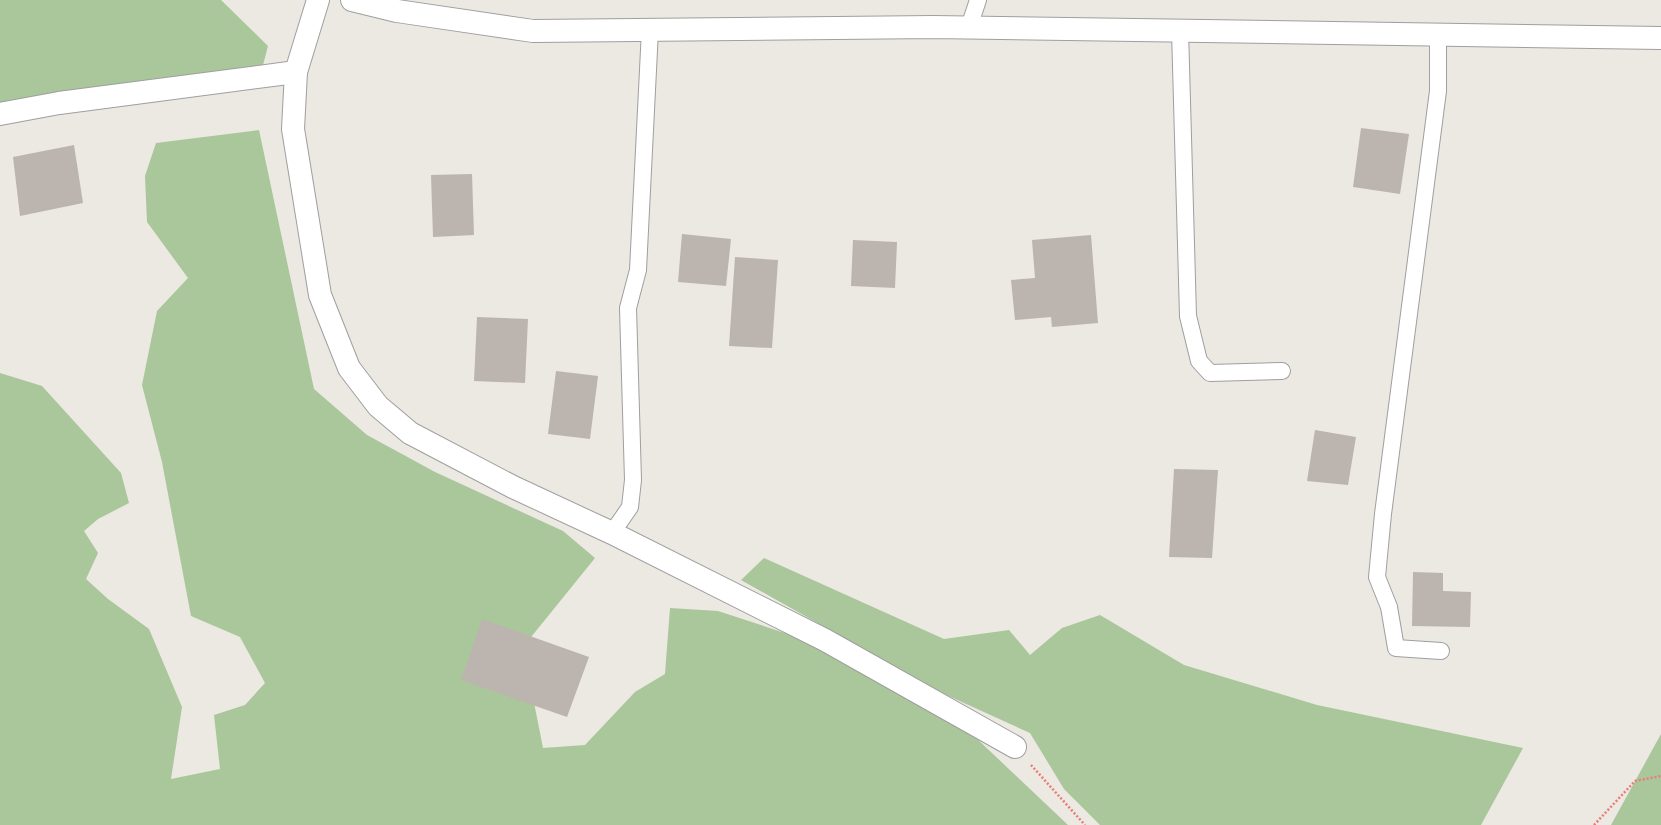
<svg xmlns="http://www.w3.org/2000/svg" width="1661" height="825" viewBox="0 0 1661 825" font-family="Manrope,sans-serif">
<style>
.forest{fill:#a9c79a}
.building{fill:#bcb4af}
.lines{fill:none;stroke-linecap:round;stroke-linejoin:round}
.service-casing{stroke:#9f9f9f;stroke-width:18}
.minor-casing{stroke:#9f9f9f;stroke-width:24}
.path{stroke:#eb7b74;stroke-width:2.5;stroke-dasharray:2 2;stroke-linecap:butt}
.service{stroke:#fff;stroke-width:16}
.minor{stroke:#fff;stroke-width:22}
</style>
<rect width="100%" height="100%" fill="#ece8e2"/>
<g class="forest">
<path d="M0,0H221L268,46L262,69L0,106Z"/>
<path d="M259,130L314,389L367,435L435,472L563,531L595,558L523,647L543,748L585,745L635,692L665,674L670,608L718,611L861,658L974,736L1068,825H0V373L42,386L121,473L129,503L98,519L84,531L98,553L86,579L108,599L149,629L182,707L171,779L220,769L214,715L245,705L265,683L240,637L191,616L162,462L142,385L157,311L188,278L147,222L145,176L156,143Z"/>
<path d="M764,558L944,639L1009,630L1030,655L1062,628L1100,615L1184,665L1317,705L1523,748L1481,825H1100L1064,789L1030,733L942,693L741,580Z"/>
<path d="M1661,734V825H1611Z"/>
</g>
<g class="building">
<path d="M1361,128L1409,134L1400,194L1353,187Z"/>
<path d="M74,145L83,203L20,216L13,157Z"/>
<path d="M472,174L474,235L433,237L431,175Z"/>
<path d="M682,234L731,239L726,286L678,282Z"/>
<path d="M1091,235L1098,323L1052,327L1051,317L1015,320L1011,280L1035,278L1032,240Z"/>
<path d="M853,240L897,242L895,288L851,286Z"/>
<path d="M735,257L778,260L772,348L729,346Z"/>
<path d="M477,317L528,319L525,383L474,381Z"/>
<path d="M556,371L598,376L590,439L548,434Z"/>
<path d="M1315,430L1356,437L1348,485L1307,481Z"/>
<path d="M1174,469L1218,470L1212,558L1169,557Z"/>
<path d="M1413,572L1443,573V591L1471,592L1470,627L1412,626Z"/>
<path d="M482,619L589,657L567,717L461,680Z"/>
</g>
<g class="lines">
<g class="service-casing">
<g id="service">
<path d="M969,27L978,0"/>
<path d="M1180,30L1188,316L1199,361L1210,373L1282,371"/>
<path d="M1438,35V91L1383,514L1377,577L1389,607L1396,648L1441,651"/>
<path d="M612,533L630,507L633,480L628,308L638,270L650,30"/>
</g>
</g>
<g class="minor-casing">
<g id="minor">
<path d="M318,0L296,72L293,129L320,295L349,368L378,406L410,433L513,487L612,533L825,640L1015,747"/>
<path d="M352,0L397,11L533,31L933,27L1661,38"/>
<path d="M0,114L59,103L296,72"/>
</g>
</g>
<g class="path">
<path d="M1031,765L1085,825"/>
<path d="M1594,825L1635,781L1661,776"/>
</g>
<use href="#service" class="service"/>
<use href="#minor" class="minor"/>
</g>
</svg>
